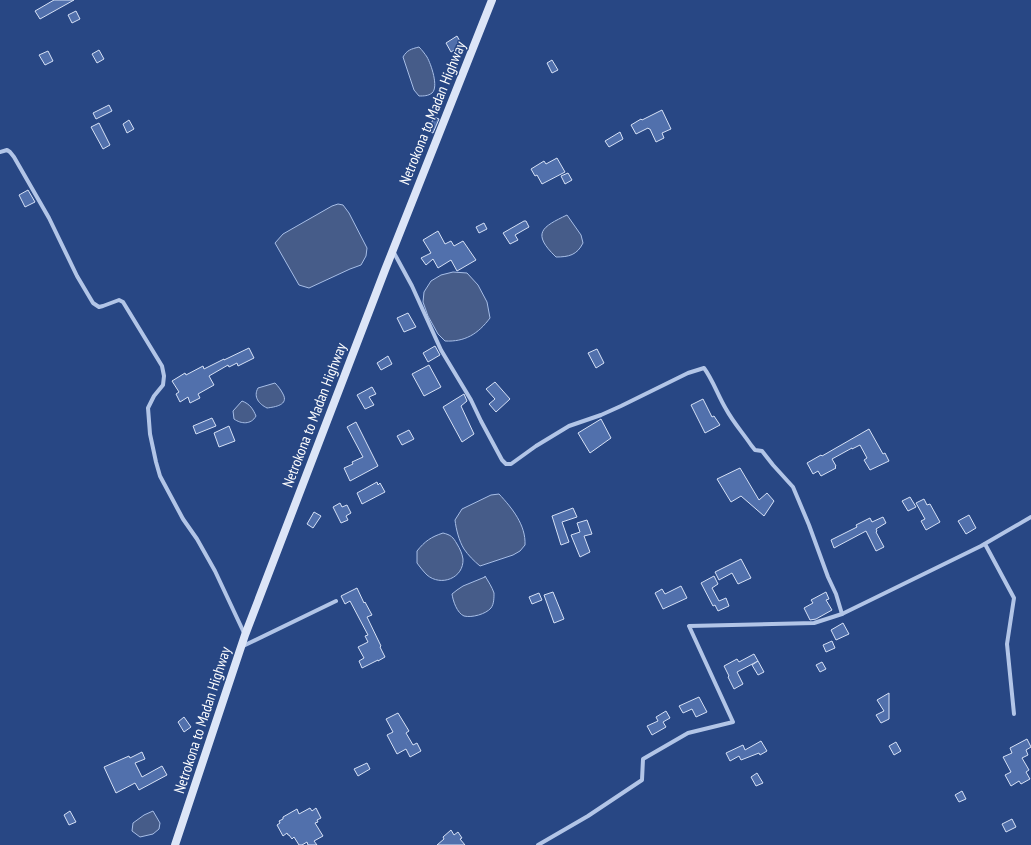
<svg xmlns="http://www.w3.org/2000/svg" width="1031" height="845" viewBox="0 0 1031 845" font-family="'PT Sans Narrow',sans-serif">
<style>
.water{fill:#465c89;stroke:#a7bee7}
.building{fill:#5170ac;stroke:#d6e1f6}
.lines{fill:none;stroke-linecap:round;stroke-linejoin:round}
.minor{stroke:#b2c5e7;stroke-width:4}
.secondary{stroke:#dce5f7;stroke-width:8}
.labels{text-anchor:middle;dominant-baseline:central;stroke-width:3;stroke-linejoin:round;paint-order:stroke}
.street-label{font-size:15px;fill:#fff;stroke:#284784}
</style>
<rect width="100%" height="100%" fill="#284784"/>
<g class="water">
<path d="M419,47C422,50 425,54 427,57C431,64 439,87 432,93C428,96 424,96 419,96L414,90L403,57C407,50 411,49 419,47Z"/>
<path d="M338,204L343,205L349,213L367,248L366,256L361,265L350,269L309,288L299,285L275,243L283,234L332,206Z"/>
<path d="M567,215L581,235L583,243C577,255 569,257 556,257C531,233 542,227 567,215Z"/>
<path d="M453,272L467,273L478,285L487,302L490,318C478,334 465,342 445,341L438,334L428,316L423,302L424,292L431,281L441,275Z"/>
<path d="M275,383C278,386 281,390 283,394C289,405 275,407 267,408C259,404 253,397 258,388Z"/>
<path d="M242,401C250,404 253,409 256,416C251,425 241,424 234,419L233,411Z"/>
<path d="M499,494C512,508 526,525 525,545L520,551L513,555L480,566C474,561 468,555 464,549C459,541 456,529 455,520L462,509L491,495Z"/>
<path d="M443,533C451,535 453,537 457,544C460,549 462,553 463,559C464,578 441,587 427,575C423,571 420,567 417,563V551C425,541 431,537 443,533Z"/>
<path d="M485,576C488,581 492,587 494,593C494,598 494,604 491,608C486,614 472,618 464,616C457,613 453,601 452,594L457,590L463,586L485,577Z"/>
<path d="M153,811L160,823L159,829L153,834L140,837L132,831L133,823L144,815Z"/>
</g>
<g class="building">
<path d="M54,0H74L40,19L35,11Z"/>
<path d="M76,11L80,19L72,23L68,15Z"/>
<path d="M457,36L462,45L451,52L446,43Z"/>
<path d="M99,50L104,59L97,63L92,54Z"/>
<path d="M48,51L53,61L45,65L39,55Z"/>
<path d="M552,60L558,70L552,73L547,63Z"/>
<path d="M109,105L112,111L96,119L93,113Z"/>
<path d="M662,110L671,129L662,133L664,138L656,142L650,129H649L648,128L636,134L631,125L641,119L642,120Z"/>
<path d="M434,117L439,119L433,133L428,131Z"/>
<path d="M129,120L134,129L127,133L123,124Z"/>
<path d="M99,123L110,145L103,149L91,127Z"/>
<path d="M620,132L623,139L609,147L605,141Z"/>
<path d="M557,158L565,172L542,184L537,175L535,176L531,169L544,161L546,164Z"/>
<path d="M568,173L572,180L565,184L561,176Z"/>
<path d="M28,190L35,202L25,207L19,195Z"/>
<path d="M524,221H526L529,227L515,235L518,240L510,244L503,233Z"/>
<path d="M484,223L487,229L479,233L476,227Z"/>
<path d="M438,231L445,244L451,241L454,246L463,241L476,260L457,271L451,260L438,268L433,259L426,265L421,258L431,253L423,240Z"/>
<path d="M408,313L416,327L404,332L397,318Z"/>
<path d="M435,346L440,355L428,362L423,353Z"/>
<path d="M249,348L254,358L238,366L237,363L229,367L228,365L209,376L214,385L198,394L200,398L190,403L188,397L180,402L176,394L179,392L172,381L185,373L186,375L203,366L204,369L224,359V360Z"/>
<path d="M597,349L604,363L596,368L588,353Z"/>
<path d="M388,356L392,364L381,370L377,363Z"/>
<path d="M429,365L441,387L424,396L412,374Z"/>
<path d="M495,382L510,399L496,412L489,404L495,399L486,389Z"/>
<path d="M372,387L376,394L369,397L374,405L365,409L357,395Z"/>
<path d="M464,394L467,401L461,406L474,434L462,442L443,407Z"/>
<path d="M703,399L712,417L714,416L720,425L705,433L691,405Z"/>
<path d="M212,418L216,426L196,434L193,426Z"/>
<path d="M601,419L611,438L590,453L578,433Z"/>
<path d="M356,422L378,466L350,481L344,468L353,464L352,462L363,457L347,427Z"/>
<path d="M229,426L235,441L219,447L214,433Z"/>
<path d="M869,429L883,454L885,453L889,461L870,470L864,460L867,458L860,445L852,449V448L832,459L836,466L835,467L836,468L821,476L818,471L813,474L807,463L821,455L822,456Z"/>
<path d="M409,430L414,439L402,445L397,436Z"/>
<path d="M740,468L759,500L767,493L774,501L764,516L741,496L731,502L717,479Z"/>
<path d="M377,482L378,485L380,483L385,492L362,504L357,493Z"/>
<path d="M910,497L916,507L908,511L902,501Z"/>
<path d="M924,499L927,505L930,504L940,522L926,530L921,521L925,519L916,503Z"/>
<path d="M340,503L342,507L347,505L351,513L346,516L348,520L341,523L333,507Z"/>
<path d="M573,508L577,517L562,522L569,542L561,545L552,516Z"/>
<path d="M314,512L321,516L313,528L307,524Z"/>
<path d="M969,515L976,528L966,534L958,521Z"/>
<path d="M883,517L886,523L876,529L877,531L876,532L884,547L876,551L866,531L834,548L831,540L857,527L856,525L870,518L872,522Z"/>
<path d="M587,520L592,534L584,536L590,552L580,557L571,535L580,532L577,523Z"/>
<path d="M741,559L751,578L738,584L732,573L719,580L715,572Z"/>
<path d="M714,576L718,584L712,588L719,601L726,598L729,606L718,611L715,605L713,606L701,583Z"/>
<path d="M681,586L687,598L663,609L655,593L662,589L665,594Z"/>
<path d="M357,588L364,603L365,602L372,615L367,617L381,646L380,647L385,657L378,661V660L362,668L359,661L364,658L358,647L368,642L365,636L368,635L350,601L345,604L341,596Z"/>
<path d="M553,592L564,619L554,623L544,595Z"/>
<path d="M826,592L829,599L826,600L832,610L816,619L810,620L804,608L813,603L811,600Z"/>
<path d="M539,593L542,600L532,604L529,597Z"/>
<path d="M843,623L849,634L836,640L831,630Z"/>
<path d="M832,641L835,648L826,652L823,645Z"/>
<path d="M754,654L758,661L737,672L743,684L734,689L728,677L729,676L724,666L737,659L739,662Z"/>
<path d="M758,661L764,672L758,675L752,665Z"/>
<path d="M822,662L826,669L820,672L816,665Z"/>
<path d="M889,693V719L881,723L876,715L884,711L877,700Z"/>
<path d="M699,697L707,712L696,717L692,709L683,713L679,706Z"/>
<path d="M666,711L670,718L663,722L666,727L652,735L647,726L658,721L656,717Z"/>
<path d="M398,713L409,731L406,733L413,745L417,743L421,751L410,757L406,749L397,754L387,735L393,732L386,719Z"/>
<path d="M184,717L191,727L184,732L178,722Z"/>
<path d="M1027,739L1031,747L1026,750L1028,755L1022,758L1029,770L1026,772L1030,779L1021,784L1019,781L1011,786L1005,775L1011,772L1003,757L1012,753L1010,748Z"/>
<path d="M761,741L767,751L760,755L759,753L741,760L739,756L730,761L726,753L743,745L745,750Z"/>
<path d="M896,742L901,751L894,755L889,746Z"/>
<path d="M142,752L145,759L135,763L142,777L162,766L167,775L139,790L135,783L116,793L104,767L129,756L130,758Z"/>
<path d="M367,763L370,769L358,776L354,769Z"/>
<path d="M757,773L763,783L756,786L751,777Z"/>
<path d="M962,791L966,799L959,802L955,795Z"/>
<path d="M310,808L312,811L316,808L321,818L317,820L318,822L315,823L323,836L314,841L317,845H308L307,842L302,845H299L294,837L292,839L289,835H288L287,833L283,836L277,825L280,823L279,821L283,819V817L297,809L299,814Z"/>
<path d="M70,811L76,822L69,825L64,815Z"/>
<path d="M1012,819L1016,827L1006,832L1002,824Z"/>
<path d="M451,830L454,835L458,832L462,838L460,839L465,845H437L444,839L443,837Z"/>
</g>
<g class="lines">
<g class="minor">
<path d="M0,152L7,150L10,152L14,157L49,218L77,276L93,303L99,307L103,306L119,300L123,302L162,366L164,376L163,385L154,396L148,408L150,434L156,462L160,476L183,519L197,539L215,571L245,635"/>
<path d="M393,251L412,286L441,350L471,400L481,421L502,460L506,464H511L536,446L569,426L601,415L621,406L688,373L704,368C713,380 718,396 726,409C733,422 743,433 751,445L755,450L762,451L773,465L793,487L809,525L828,577L836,594L842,614"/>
<path d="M985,544L1014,598L1007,644L1014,714"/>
<path d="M243,646L336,601"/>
<path d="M538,845L588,816L642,780L643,759L688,733L733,722L689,626L814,623L842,614L887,592L981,546L1031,517"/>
</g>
<path class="secondary" d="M175,845L245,635L385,270L492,0"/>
</g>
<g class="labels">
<g class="street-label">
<text transform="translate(432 113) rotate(-68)">Netrokona to Madan Highway</text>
<text transform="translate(314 415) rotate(-69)">Netrokona to Madan Highway</text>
<text transform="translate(202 720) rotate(-72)">Netrokona to Madan Highway</text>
</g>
</g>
</svg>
